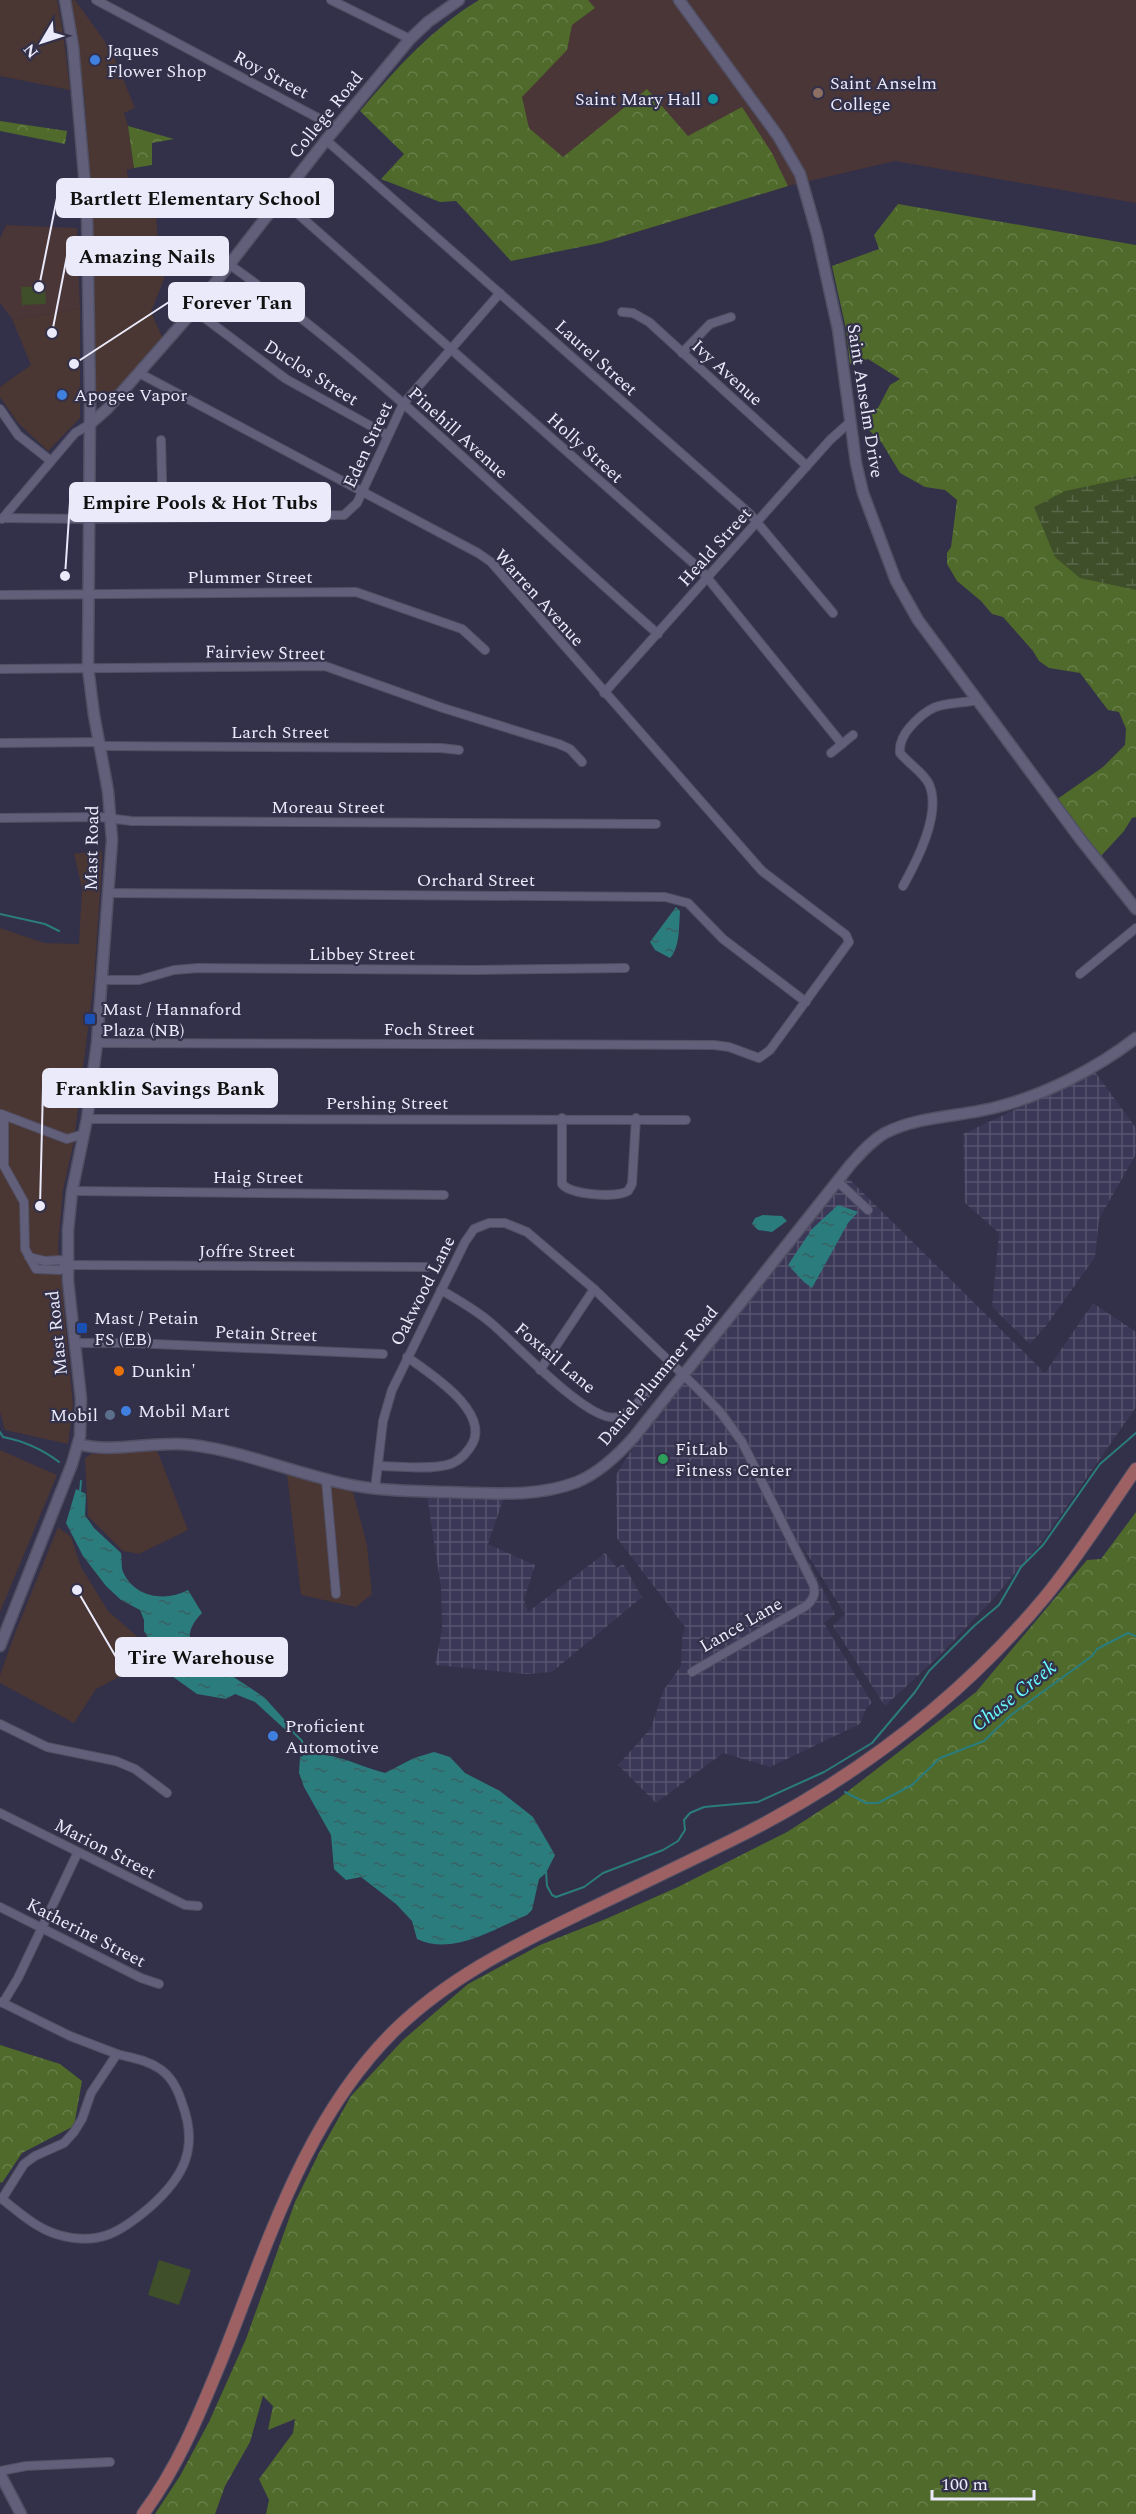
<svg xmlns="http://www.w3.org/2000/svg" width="1136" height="2514" viewBox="0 0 1136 2514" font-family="Spectral,serif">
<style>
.commercial{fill:#4a3633}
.industrial{fill:url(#industrial-grid)}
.education{fill:#4a3537}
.forest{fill:url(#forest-crowns)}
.wetland{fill:url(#wetland-marsh)}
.park{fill:#3e4f2a}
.water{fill:url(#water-ripples)}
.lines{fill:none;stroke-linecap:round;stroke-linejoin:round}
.stream{stroke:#2b7c7d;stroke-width:2}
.minor-casing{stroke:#514f63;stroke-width:10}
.tertiary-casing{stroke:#514f63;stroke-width:13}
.secondary-casing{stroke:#514f63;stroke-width:13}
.primary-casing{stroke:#514f63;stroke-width:14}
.minor{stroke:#615f7a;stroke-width:8}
.tertiary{stroke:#615f7a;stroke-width:10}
.secondary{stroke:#615f7a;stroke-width:10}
.primary{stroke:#9d6163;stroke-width:12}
.shop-dot{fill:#3f7fe0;stroke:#333049;stroke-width:2}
.education-dot{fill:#8d6e63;stroke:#333049;stroke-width:2}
.culture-dot{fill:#0f9aa8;stroke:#333049;stroke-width:2}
.transit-dot{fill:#1a4fb4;stroke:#333049;stroke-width:2}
.food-dot{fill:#e8710a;stroke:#333049;stroke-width:2}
.service-dot{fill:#5c6f8a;stroke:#333049;stroke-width:2}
.leisure-dot{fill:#2e9e5b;stroke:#333049;stroke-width:2}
.labels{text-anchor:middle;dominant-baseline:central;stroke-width:4.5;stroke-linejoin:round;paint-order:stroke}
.poi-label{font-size:18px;fill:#ebeafa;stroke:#333049;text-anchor:start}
.street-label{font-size:18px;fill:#ebeafa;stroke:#333049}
.water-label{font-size:20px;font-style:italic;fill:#67fdff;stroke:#333049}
.leader{fill:none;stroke:#ebeafa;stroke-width:2}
.callout-dot{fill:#ebeafa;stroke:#333049;stroke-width:2}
.callout{fill:#ebeafa;stroke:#ebeafa;stroke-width:2}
.callout-label{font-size:20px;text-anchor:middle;font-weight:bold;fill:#111}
</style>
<defs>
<pattern id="industrial-grid" width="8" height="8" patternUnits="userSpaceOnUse" patternTransform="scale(1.5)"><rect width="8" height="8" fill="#3b3756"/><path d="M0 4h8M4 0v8" fill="none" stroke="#58546f"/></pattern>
<pattern id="forest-crowns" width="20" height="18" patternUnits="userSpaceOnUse" patternTransform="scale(1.5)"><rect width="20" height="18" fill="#4f6a2a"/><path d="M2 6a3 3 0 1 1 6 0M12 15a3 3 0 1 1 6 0" fill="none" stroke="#687f4a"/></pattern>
<pattern id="wetland-marsh" width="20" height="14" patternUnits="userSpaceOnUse" patternTransform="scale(1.5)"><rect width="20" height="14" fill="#3e4f2a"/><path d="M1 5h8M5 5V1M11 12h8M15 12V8" fill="none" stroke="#5a684a"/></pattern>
<pattern id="water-ripples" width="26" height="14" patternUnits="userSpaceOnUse" patternTransform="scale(1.5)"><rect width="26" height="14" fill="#2b7c7d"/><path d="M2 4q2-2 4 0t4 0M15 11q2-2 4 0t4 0" fill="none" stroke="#386164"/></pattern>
</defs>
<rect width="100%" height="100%" fill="#333049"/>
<g class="commercial">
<path d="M0,0H57L63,32L70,90L0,76Z"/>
<path d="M75,0L111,50L135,108L124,113L128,126L134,168L127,170L130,212L156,215L158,243H178L151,312L163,339L103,403L98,402L96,395L93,214L84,93L71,1Z"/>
<path d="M80,309V418L48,451L18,423L0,397V387L31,365L12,319Z"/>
<path d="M99,850L102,852L101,878L94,980L74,1141L63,1190L58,1246L73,1405L68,1444L5,1430L0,1412V928L44,943L79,944L82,888L74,854Z"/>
<path d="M156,1448L188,1530L139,1554L123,1551L88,1516L85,1458L91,1454Z"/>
<path d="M0,1450L57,1475L0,1612Z"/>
<path d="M287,1474L338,1486L353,1492L367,1545L372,1594L356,1607L301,1595Z"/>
<path d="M58,1527L71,1537L81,1567L108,1611L139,1638L134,1659L121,1676L96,1689L74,1723L0,1683V1675L14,1636Z"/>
</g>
<g class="industrial">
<path d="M1095,1072L1136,1128V1154L1099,1219L1095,1257L1046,1326L1030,1344L992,1307L999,1233L965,1203L963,1134Z"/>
<path d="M848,1178L1045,1373L1093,1303L1136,1332V1407L1044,1539L993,1599L941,1654L885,1706L833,1626L845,1614L798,1540L835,1614L824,1623L872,1703L867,1707L860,1724L770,1767L723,1753L656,1803L618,1765L651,1728L663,1691L681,1666L682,1638L685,1627L617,1538L616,1475L639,1438L800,1234Z"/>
<path d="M427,1496L503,1500L488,1544L535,1565L524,1600L528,1612L605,1553L617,1568L623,1564L642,1597L552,1672L526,1674L435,1665L442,1630L441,1587Z"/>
</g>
<g class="education">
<path d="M490,0H1136V203L895,161L788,186L600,243L454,26Z"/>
<path d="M6,225L77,228L80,309L12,319L0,303V239Z"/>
</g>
<g class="forest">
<path d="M479,0H588L595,8L572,25L567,50L522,97L529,128L563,157L647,89L688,136L742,107L772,153L788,186L600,243L511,261L456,201L440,202L381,179L404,154L360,111C396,69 431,29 479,0Z"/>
<path d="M0,121L67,131L65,144L0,131Z"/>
<path d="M128,126L174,139L152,143V165L134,168Z"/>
<path d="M898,204L1136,245V817L1132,818L1124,831L1101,856L1056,800L1103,767L1125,745L1126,729L1119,712L1108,710L1080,673L1049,668L1039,661L1033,651L1003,617L992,614L981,601L957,581L947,564V553L951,547L957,500L945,490L925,487L900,473L882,443L868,429L869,411L878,408L890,385L900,379L868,359L850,364L846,329L832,266L879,249L874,235Z"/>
<path d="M1136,1512V2514H266L269,2500L259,2479L293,2433L295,2419L268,2430L273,2406L263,2396L250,2442L225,2486L215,2514H155L180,2476L209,2422L246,2339L295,2202L319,2153L351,2096L403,2040L468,1984L540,1945L608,1918L678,1887L787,1832L838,1799L976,1692L1087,1560L1101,1559Z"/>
<path d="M0,2045L60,2064L82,2081L74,2126L22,2153L2,2183L0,2182Z"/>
</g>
<path class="wetland" d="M1136,476V590L1080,578L1055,557L1034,507L1065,491Z"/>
<g class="park">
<path d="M45,286L46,304L22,305L21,287Z"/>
<path d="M159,2260L191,2270L179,2305L148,2295Z"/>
</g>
<g class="water">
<path d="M676,907L680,911C679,925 680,948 670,958L655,950L650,942Z"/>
<path d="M838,1205L858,1212L848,1223L812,1288L804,1282L788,1265L812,1229Z"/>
<path d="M763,1215L782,1216L787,1221L772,1232L758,1230L752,1224L755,1218Z"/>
<path d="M76,1489L86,1494L85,1515L94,1528L121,1553C122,1558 121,1567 123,1572C135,1598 166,1602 188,1590L202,1613C181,1634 191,1647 203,1670H223L264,1697L292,1728L290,1734L255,1702L235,1694L226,1699L197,1694L169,1674L152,1654V1644L144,1631V1620L140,1610L121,1600L106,1586L83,1556L66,1523Z"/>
<path d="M434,1752L450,1757L465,1773L500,1791L533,1817L555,1855L546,1873L539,1879L532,1910L527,1915C494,1929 453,1956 417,1939L412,1921L396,1904L361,1877L346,1880L334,1869L331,1835L304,1787L299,1773L300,1757C328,1748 357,1766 385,1773L414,1758Z"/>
</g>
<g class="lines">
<g class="stream">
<path d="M0,914L45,924L59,931"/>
<path d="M0,1432L3,1437C24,1441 42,1449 59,1462"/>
<path d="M80,1492L81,1481"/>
<path d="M291,1730L302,1741L304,1756"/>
<path d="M845,1792L866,1803H878L912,1785L940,1758L984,1741L1011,1715L1092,1656L1097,1649L1128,1633L1136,1636"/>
<path d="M546,1870L547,1886L552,1895L556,1897L584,1887L603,1873L663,1850L678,1841L685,1830L684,1820L690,1813L704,1807L758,1802L824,1772L872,1743L915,1692L929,1671L974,1626L999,1605L1021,1567L1043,1545L1100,1464L1136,1433"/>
</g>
<g class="minor-casing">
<g id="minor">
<path d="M96,0L335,127"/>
<path d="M331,0L410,39"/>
<path d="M326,140L750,514L833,613"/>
<path d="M281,199L701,570L842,744"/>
<path d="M230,265C384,374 516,510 658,634"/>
<path d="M194,310L286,379L387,435"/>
<path d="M622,312L633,313L649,322L807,466"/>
<path d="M682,353L710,324L731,317"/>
<path d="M0,409L18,435L51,461"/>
<path d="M161,440L163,518"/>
<path d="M3,518L88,519L344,515L357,503L403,404L500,293"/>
<path d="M2,519L75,433L90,424"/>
<path d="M0,595L356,592L462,629L485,650"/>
<path d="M0,669L325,666L443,708L559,744L570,749L582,762"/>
<path d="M604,693L830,440L850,422"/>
<path d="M0,743L100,742"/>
<path d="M100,746L441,748L459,750"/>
<path d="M831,753L853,735"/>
<path d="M0,818L100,817L131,821L656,824"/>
<path d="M903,886C917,861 942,813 929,784C923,772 909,764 900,753C899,743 903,735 910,727C935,699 945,706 978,700"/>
<path d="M108,893L665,897L688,903L723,939L806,1002"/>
<path d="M1080,974L1136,928"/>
<path d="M101,980H139L174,970L198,968L474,970L625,968"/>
<path d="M97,1043L714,1045L729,1047L759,1058L770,1050L849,942L846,935L762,871L491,562L478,553L139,373"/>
<path d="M1,1114L67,1139L84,1134"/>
<path d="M4,1116V1166L24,1202L25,1249L36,1269L60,1270L67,1265"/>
<path d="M562,1118V1184C571,1195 616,1198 628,1191L632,1184L636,1118"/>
<path d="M87,1119L686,1120"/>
<path d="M837,1181L868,1210"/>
<path d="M72,1191L444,1195"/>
<path d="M29,1257L45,1261L61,1260L67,1265"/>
<path d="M67,1265L427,1267"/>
<path d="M441,1290C458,1300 476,1310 491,1323C513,1341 590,1425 617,1417C637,1412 656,1378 670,1362"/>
<path d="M75,1343H132L383,1354"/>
<path d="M540,1370L594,1289"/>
<path d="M378,1466C400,1466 425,1470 447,1465C456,1463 464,1456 469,1449C496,1415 431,1374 407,1357"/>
<path d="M326,1480L336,1594"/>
<path d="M375,1489L383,1421L392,1390L465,1242L474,1229L489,1223H505L527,1232L594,1289L697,1388L721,1413L742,1442L813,1584C816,1593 814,1599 806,1606L692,1672"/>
<path d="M0,1724L47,1747L116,1761L135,1769L167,1793"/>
<path d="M0,1813L185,1905L198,1906"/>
<path d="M0,1907L141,1978L159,1984"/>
<path d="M1,2002L70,2036L117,2054"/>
<path d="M3,2003L18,1978L78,1852"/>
<path d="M117,2054C132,2058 147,2060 160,2069C172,2077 178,2090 182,2103C199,2148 184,2177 150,2207C121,2232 99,2246 59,2235C37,2229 20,2213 2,2199L24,2164L35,2156L64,2143L74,2132L82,2119L91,2093Z"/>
<path d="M0,2471L26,2466L110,2462"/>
</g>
</g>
<g class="tertiary-casing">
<g id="tertiary">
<path d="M679,0L778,136L800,174L817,234L838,329L856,463L863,493L896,581L918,620L1081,840L1136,909"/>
<path d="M90,424L107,409L194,310L326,140L410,39L428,22L459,0"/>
<path d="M78,1444C114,1454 154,1440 192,1445C241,1451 289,1471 337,1482C373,1491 410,1491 446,1492C489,1493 536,1498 577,1482C599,1473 618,1455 634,1437L851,1164C861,1153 871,1141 885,1133C920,1115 963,1117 1001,1106C1049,1093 1097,1068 1136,1038"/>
</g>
</g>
<g class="secondary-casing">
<g id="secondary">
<path d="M0,1646L72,1464L80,1436L81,1399L68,1281V1230L72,1191L87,1119L97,1043L112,840L108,791L94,715L88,668L90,403L87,209L73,46L65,0"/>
<path d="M0,2474L21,2514"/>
</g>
</g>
<g class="primary-casing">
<path id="primary" d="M143,2514C178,2467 199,2415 221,2361C267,2246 304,2120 394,2031C447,1979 511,1947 577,1915C633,1888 690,1861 746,1833C861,1774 962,1697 1045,1597C1078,1557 1106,1512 1136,1469"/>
</g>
<use href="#minor" class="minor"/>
<use href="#tertiary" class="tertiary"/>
<use href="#secondary" class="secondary"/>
<use href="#primary" class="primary"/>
</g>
<g class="shop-dot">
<circle cx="95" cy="60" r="6"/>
<circle cx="62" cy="395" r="6"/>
<circle cx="126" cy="1411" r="6"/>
<circle cx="273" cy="1736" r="6"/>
</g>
<circle class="education-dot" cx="818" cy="93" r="6"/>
<circle class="culture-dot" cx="713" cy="99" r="6"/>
<g class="transit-dot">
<rect x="84" y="1013" width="12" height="12" rx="3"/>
<rect x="76" y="1322" width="12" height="12" rx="3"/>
</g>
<circle class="food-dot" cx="119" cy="1371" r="6"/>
<circle class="service-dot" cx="110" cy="1415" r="6"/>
<circle class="leisure-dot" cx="663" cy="1459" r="6"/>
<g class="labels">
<g class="poi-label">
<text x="107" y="50">Jaques<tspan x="107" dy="21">Flower Shop</tspan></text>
<text x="830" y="83">Saint Anselm<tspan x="830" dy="21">College</tspan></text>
<text x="701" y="99" text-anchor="end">Saint Mary Hall</text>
<text x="74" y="395">Apogee Vapor</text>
<text x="102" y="1009">Mast / Hannaford<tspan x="102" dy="21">Plaza (NB)</tspan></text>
<text x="94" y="1318">Mast / Petain<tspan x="94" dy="21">FS (EB)</tspan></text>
<text x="131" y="1371">Dunkin'</text>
<text x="138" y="1411">Mobil Mart</text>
<text x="98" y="1415" text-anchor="end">Mobil</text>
<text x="675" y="1449">FitLab<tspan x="675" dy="21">Fitness Center</tspan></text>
<text x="285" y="1726">Proficient<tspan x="285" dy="21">Automotive</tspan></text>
</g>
<g class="street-label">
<text transform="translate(271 75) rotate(28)">Roy Street</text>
<text transform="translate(326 115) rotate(-51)">College Road</text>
<text transform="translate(596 358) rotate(42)">Laurel Street</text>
<text transform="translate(311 373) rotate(32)">Duclos Street</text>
<text transform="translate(727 373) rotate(42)">Ivy Avenue</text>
<text transform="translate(865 401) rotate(81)">Saint Anselm Drive</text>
<text transform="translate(458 433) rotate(42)">Pinehill Avenue</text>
<text transform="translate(368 445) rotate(-65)">Eden Street</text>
<text transform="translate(585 448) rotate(42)">Holly Street</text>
<text transform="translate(715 547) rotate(-48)">Heald Street</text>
<text x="250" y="577">Plummer Street</text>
<text transform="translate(539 598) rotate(48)">Warren Avenue</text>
<text transform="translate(265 653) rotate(1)">Fairview Street</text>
<text x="280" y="732">Larch Street</text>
<text x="328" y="807">Moreau Street</text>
<text transform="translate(92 848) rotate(-89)">Mast Road</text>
<text x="476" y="880">Orchard Street</text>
<text x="362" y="954">Libbey Street</text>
<text x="429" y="1029">Foch Street</text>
<text x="387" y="1103">Pershing Street</text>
<text x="258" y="1177">Haig Street</text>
<text x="247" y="1251">Joffre Street</text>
<text transform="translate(423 1291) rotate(-63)">Oakwood Lane</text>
<text transform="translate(57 1333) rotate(-96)">Mast Road</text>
<text transform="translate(266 1334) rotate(2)">Petain Street</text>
<text transform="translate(555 1358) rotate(40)">Foxtail Lane</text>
<text transform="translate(658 1376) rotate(-50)">Daniel Plummer Road</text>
<text transform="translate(741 1625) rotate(-30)">Lance Lane</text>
<text transform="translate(105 1849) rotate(27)">Marion Street</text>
<text transform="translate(86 1933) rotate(27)">Katherine Street</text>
</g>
<g class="water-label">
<text transform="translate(1014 1696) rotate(-38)">Chase Creek</text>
</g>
</g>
<path class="leader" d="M39 287L57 198M52 333L67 256M74 364L169 302M65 576L70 502M40 1206L43 1088M77 1590L116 1657"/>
<g class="callout-dot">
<circle cx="39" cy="287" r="6"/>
<circle cx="52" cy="333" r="6"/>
<circle cx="74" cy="364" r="6"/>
<circle cx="65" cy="576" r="6"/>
<circle cx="40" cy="1206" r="6"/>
<circle cx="77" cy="1590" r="6"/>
</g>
<g class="callout">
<rect x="57" y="179" width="276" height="38" rx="6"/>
<rect x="67" y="237" width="161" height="38" rx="6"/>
<rect x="169" y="283" width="135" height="38" rx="6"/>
<rect x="70" y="483" width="260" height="38" rx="6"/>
<rect x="43" y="1069" width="234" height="38" rx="6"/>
<rect x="116" y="1638" width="171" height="38" rx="6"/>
</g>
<g class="callout-label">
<text x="195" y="205">Bartlett Elementary School</text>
<text x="147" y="263">Amazing Nails</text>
<text x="237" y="309">Forever Tan</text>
<text x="200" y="509">Empire Pools &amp; Hot Tubs</text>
<text x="160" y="1095">Franklin Savings Bank</text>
<text x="201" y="1664">Tire Warehouse</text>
</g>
<g transform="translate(42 42) rotate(231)" stroke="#333049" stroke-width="4.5" paint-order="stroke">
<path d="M0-4.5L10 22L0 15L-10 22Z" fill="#ebeafa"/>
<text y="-9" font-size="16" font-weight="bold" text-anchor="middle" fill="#ebeafa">N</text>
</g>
<path d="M932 2490v9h102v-9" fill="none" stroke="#ebeafa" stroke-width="3"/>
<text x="941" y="2490" font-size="18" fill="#ebeafa" stroke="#333049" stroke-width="4.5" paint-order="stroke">100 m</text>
</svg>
